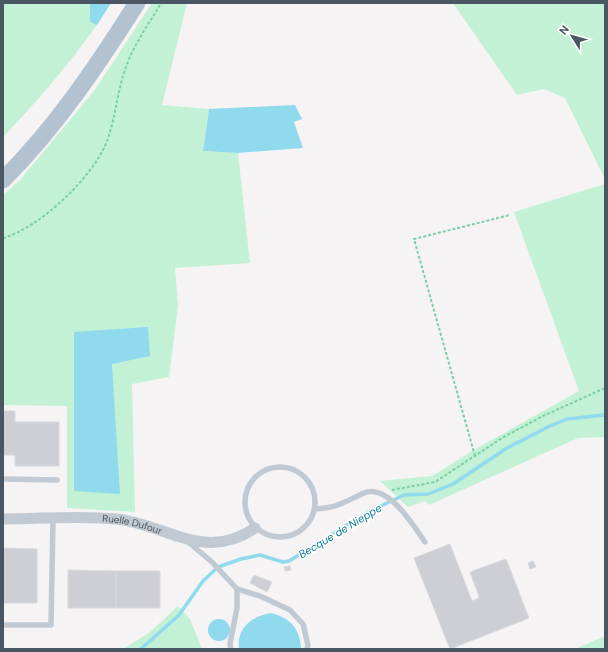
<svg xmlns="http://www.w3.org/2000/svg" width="608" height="652" viewBox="0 0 608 652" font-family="'DM Sans',sans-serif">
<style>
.green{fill:#c3f1d5}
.water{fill:#90daee}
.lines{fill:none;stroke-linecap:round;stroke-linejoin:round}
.stream{stroke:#90daee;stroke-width:3.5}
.building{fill:#cdcfd5;stroke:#d7d9de}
.path{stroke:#7ad0a6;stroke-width:2;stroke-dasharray:3 2;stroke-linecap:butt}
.lane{stroke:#c1cad2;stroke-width:5.5}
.street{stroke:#c1cad2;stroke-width:11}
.primary{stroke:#b3c2d1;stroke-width:17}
.labels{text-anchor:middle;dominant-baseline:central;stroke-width:3.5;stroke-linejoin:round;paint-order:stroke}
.street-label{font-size:10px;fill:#4a5661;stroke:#fff}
.water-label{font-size:11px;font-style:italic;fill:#0c7c9b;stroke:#fff}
</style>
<rect width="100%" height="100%" fill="#f5f3f3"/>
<g class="green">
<path d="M3,3H90V22L97,25C68,65 37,102 3,137Z"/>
<path d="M152,3H187L162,105L209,109L203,151L238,153L250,263L175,268L178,306L169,377L132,384L135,512L67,508V406L3,405V195L20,180L94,91Z"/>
<path d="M453,3H605V179L565,98L544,89L517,95Z"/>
<path d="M605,184V437L578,438L429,505L425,501L408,507L380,481L432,476L472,451L579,391L514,212Z"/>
<path d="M178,606L190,619L202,649H123L149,633Z"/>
<path d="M605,636V649H575Z"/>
</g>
<g class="water">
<path d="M90,3H111L97,25L90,22Z"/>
<path d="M295,105L302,119L294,122L303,148L238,153L203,151L209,109Z"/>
<path d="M148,327L150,356L112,364L120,494L74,491V332Z"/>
<path d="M271,613C291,618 300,629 301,649H239C236,628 252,616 271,613Z"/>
<circle cx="219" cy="630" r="11"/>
</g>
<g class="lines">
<path class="stream" d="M141,649L179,615L203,581L218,567L241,559L260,555L283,562L289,561L368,512L404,495L428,494L453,484L507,448L550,426L567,419L605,415"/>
</g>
<g class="building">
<path d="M3,411H15V422H59V466H15V455H3Z"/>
<path d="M450,544L472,601L479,598V596L470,572L506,559L529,618L450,649L414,558Z"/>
<path d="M3,548L37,549V603H3V612Z"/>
<path d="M533,561L536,567L530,569L528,563Z"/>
<path d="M290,566L291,570L285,571L284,567Z"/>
<path d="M68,570L116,571V608H68Z"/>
<rect x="116" y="571" width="44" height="37"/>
<path d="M254,575L272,582L267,592L250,583Z"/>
</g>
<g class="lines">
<g class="path">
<path d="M3,238C40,228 94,176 107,141C116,117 117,91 126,67C134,44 149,24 161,3"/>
<path d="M475,456L414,239L510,215"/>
<path d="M392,490L435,482L502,438L543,416L605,388"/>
</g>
<g class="lane">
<circle cx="280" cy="502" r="35"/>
<path d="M3,479L57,480"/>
<path d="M315,509C338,508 344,502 364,493C388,483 413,525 425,542"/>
<path d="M187,541L212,562L237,589V608L230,644L231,649"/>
<path d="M237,589L260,596L290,610L303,624L308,645L307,649"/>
<path d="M3,625H51L53,519"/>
</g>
<path class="street" id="s1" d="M3,519C40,519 79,515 116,519C167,524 204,563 255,528"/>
<path class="primary" d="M3,180C56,127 97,66 137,3"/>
</g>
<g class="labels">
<g class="street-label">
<text stroke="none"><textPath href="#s1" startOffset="130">Ruelle Dufour</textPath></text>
</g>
<g class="water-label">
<text transform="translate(340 531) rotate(-31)">Becque de Nieppe</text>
</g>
</g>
<rect width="608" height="652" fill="none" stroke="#4a5661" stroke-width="8"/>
<g transform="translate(572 36) rotate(307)" stroke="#ffffff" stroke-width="3" paint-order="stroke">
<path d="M0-3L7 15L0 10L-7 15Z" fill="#4a5661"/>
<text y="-6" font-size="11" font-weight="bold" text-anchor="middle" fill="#4a5661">N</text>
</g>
</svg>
